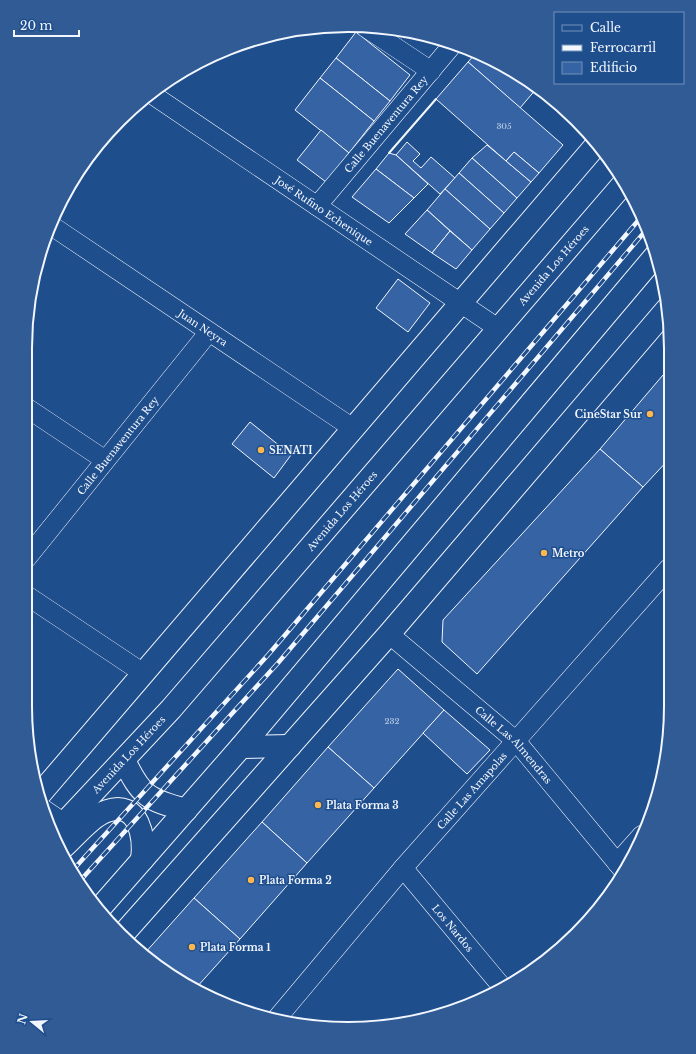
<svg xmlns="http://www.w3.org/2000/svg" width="696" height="1054" viewBox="0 0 696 1054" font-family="'Libre Baskerville',serif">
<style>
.building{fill:#3563a3;stroke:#f2f6ff}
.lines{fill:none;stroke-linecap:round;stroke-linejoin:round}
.minor-casing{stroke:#f2f6ff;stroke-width:20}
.tertiary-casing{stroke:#f2f6ff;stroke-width:24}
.secondary-casing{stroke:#f2f6ff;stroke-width:24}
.primary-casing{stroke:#f2f6ff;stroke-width:24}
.minor{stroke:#1f4e8c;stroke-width:19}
.tertiary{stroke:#1f4e8c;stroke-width:22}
.secondary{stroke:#1f4e8c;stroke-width:22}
.primary{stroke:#1f4e8c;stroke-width:22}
.rail-casing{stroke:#f2f6ff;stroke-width:4.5}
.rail{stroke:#1f4e8c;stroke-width:3;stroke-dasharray:9;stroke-linecap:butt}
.wall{stroke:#f2f6ff;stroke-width:2}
.poi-dot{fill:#ffb74d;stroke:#1f4e8c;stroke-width:1.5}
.labels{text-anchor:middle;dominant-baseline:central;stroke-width:3;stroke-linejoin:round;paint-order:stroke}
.number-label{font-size:8px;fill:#c3d1e8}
.street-label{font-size:10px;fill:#f2f6ff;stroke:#1f4e8c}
.poi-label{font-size:10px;font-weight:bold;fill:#f2f6ff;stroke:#1f4e8c;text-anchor:start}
.rim{fill:none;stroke:#f2f6ff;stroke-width:2}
</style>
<rect width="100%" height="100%" fill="#1f4e8c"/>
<g class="building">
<path d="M356,32L410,75L390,101L336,58Z"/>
<path d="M476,53L510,68L537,88L520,108L468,62Z"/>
<path d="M336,58L390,101L374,121L320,78Z"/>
<path d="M468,62L563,145L539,173L514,152L506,161L436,99Z"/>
<path d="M320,78L374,121L349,153L295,110Z"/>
<path d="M321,130L349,153L326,182L297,160Z"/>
<path d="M407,142L420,154L413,161L421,168L431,157L455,178L440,194L396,155Z"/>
<path d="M487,145L531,182L517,198L472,158Z"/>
<path d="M514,152L539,173L531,182L506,161Z"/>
<path d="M389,153L396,155L428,184L414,198L376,169Z"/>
<path d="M472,158L517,198L504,213L459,173Z"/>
<path d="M376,169L414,198L389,223L352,197Z"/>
<path d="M459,173L504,213L490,229L445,189Z"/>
<path d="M445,189L490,229L472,250L427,210Z"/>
<path d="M427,210L450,231L432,253L405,234Z"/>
<path d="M450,231L472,250L456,269L432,253Z"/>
<path d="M398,279L430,303L408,332L376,308Z"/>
<path d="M663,375L668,379L670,376V458L643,487L600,449Z"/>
<path d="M250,422L291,455L274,478L232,444Z"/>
<path d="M600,449L643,487L477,674L442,642L443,620Z"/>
<path d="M398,669L444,710L374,788L328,747Z"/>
<path d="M444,710L490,750L467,774L423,733Z"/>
<path d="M328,747L374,788L307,863L262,822Z"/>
<path d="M262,822L307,863L240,939L194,898Z"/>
<path d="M194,898L240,939L196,988L151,962L144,954Z"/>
</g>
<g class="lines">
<g class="minor-casing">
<g id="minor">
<path d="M365,27L431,71"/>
<path id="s1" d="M150,93L499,329"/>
<path id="s2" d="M317,206L454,43"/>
<path id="s3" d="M52,226L354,429"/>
<path d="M27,408L105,460"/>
<path id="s4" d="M26,559L209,332"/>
<path d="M26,595L143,673"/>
<path id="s5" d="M389,634L516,741L623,870"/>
<path d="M42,808L64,823"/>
<path d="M617,863L642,835"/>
<path id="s6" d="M403,868L503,988"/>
<path id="s7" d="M278,1017L403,868L669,568"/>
</g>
</g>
<g class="tertiary-casing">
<path id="tertiary" d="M40,794L597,144"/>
</g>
<g class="secondary-casing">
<path id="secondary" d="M124,933L389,634L667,309"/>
</g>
<g class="primary-casing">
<g id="primary">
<path d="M241,747L290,746"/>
<path d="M124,760C141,796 148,800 186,810"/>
<path id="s8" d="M54,834L171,709L624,183"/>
<path d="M61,849C75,837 90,817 107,811C139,800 145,837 142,860"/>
<path d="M100,908L241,747L656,255"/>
</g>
</g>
<use href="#minor" class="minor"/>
<use href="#tertiary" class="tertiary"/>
<use href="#secondary" class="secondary"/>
<use href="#primary" class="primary"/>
<g class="rail-casing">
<g id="rail">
<path d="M72,871L268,655L642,216"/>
<path d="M78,883L278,663L647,229"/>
</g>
</g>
<use href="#rail" class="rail"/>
<path class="wall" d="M389,153L436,99"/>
</g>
<g class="poi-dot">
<circle cx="650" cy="414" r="4"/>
<circle cx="261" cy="450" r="4"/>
<circle cx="544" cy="553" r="4"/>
<circle cx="318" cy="805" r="4"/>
<circle cx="251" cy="880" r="4"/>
<circle cx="192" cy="947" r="4"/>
</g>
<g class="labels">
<g class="number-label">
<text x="504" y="126">305</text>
<text x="392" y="721">232</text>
</g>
<g class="street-label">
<text stroke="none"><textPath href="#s2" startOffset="107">Calle Buenaventura Rey</textPath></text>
<text stroke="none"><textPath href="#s1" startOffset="210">José Rufino Echenique</textPath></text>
<text stroke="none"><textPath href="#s8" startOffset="757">Avenida Los Héroes</textPath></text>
<text stroke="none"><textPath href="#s3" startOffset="182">Juan Neyra</textPath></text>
<text stroke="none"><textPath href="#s4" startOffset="146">Calle Buenaventura Rey</textPath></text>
<text stroke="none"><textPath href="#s8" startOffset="433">Avenida Los Héroes</textPath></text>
<text stroke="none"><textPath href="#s5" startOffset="167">Calle Las Almendras</textPath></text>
<text stroke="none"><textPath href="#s8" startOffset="109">Avenida Los Héroes</textPath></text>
<text stroke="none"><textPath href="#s7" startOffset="298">Calle Las Amapolas</textPath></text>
<text stroke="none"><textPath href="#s6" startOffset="78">Los Nardos</textPath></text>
</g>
<g class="poi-label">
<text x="642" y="414" text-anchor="end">CineStar Sur</text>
<text x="269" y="450">SENATI</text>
<text x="552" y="553">Metro</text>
<text x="326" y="805">Plata Forma 3</text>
<text x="259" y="880">Plata Forma 2</text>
<text x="200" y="947">Plata Forma 1</text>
</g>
</g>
<path d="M0 0H696V1054H0ZM348 32H348A316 316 0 0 1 664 348V706A316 316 0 0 1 348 1022H348A316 316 0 0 1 32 706V348A316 316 0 0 1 348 32Z" fill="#305b95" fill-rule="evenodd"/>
<path class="rim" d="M348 32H348A316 316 0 0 1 664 348V706A316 316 0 0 1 348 1022H348A316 316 0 0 1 32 706V348A316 316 0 0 1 348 32Z"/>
<rect x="554" y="12" width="130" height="72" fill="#1f4e8c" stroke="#7391ba"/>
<rect x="562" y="25" width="20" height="6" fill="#1f4e8c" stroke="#7391ba"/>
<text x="590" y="32" font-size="12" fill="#f2f6ff">Calle</text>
<rect x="562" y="45" width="20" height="6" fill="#f2f6ff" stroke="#7391ba"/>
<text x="590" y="52" font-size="12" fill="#f2f6ff">Ferrocarril</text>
<rect x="562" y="62" width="20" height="12" fill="#3563a3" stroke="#7391ba"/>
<text x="590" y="72" font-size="12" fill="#f2f6ff">Edificio</text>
<g transform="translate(32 1022) rotate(288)" stroke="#1f4e8c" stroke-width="3" paint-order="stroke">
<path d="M0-3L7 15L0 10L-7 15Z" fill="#f2f6ff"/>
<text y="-6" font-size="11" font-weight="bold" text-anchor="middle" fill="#f2f6ff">N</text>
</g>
<path d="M14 30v6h65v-6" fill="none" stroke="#f2f6ff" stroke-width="2"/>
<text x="20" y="30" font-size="12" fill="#f2f6ff" stroke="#1f4e8c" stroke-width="3" paint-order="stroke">20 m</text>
</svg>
